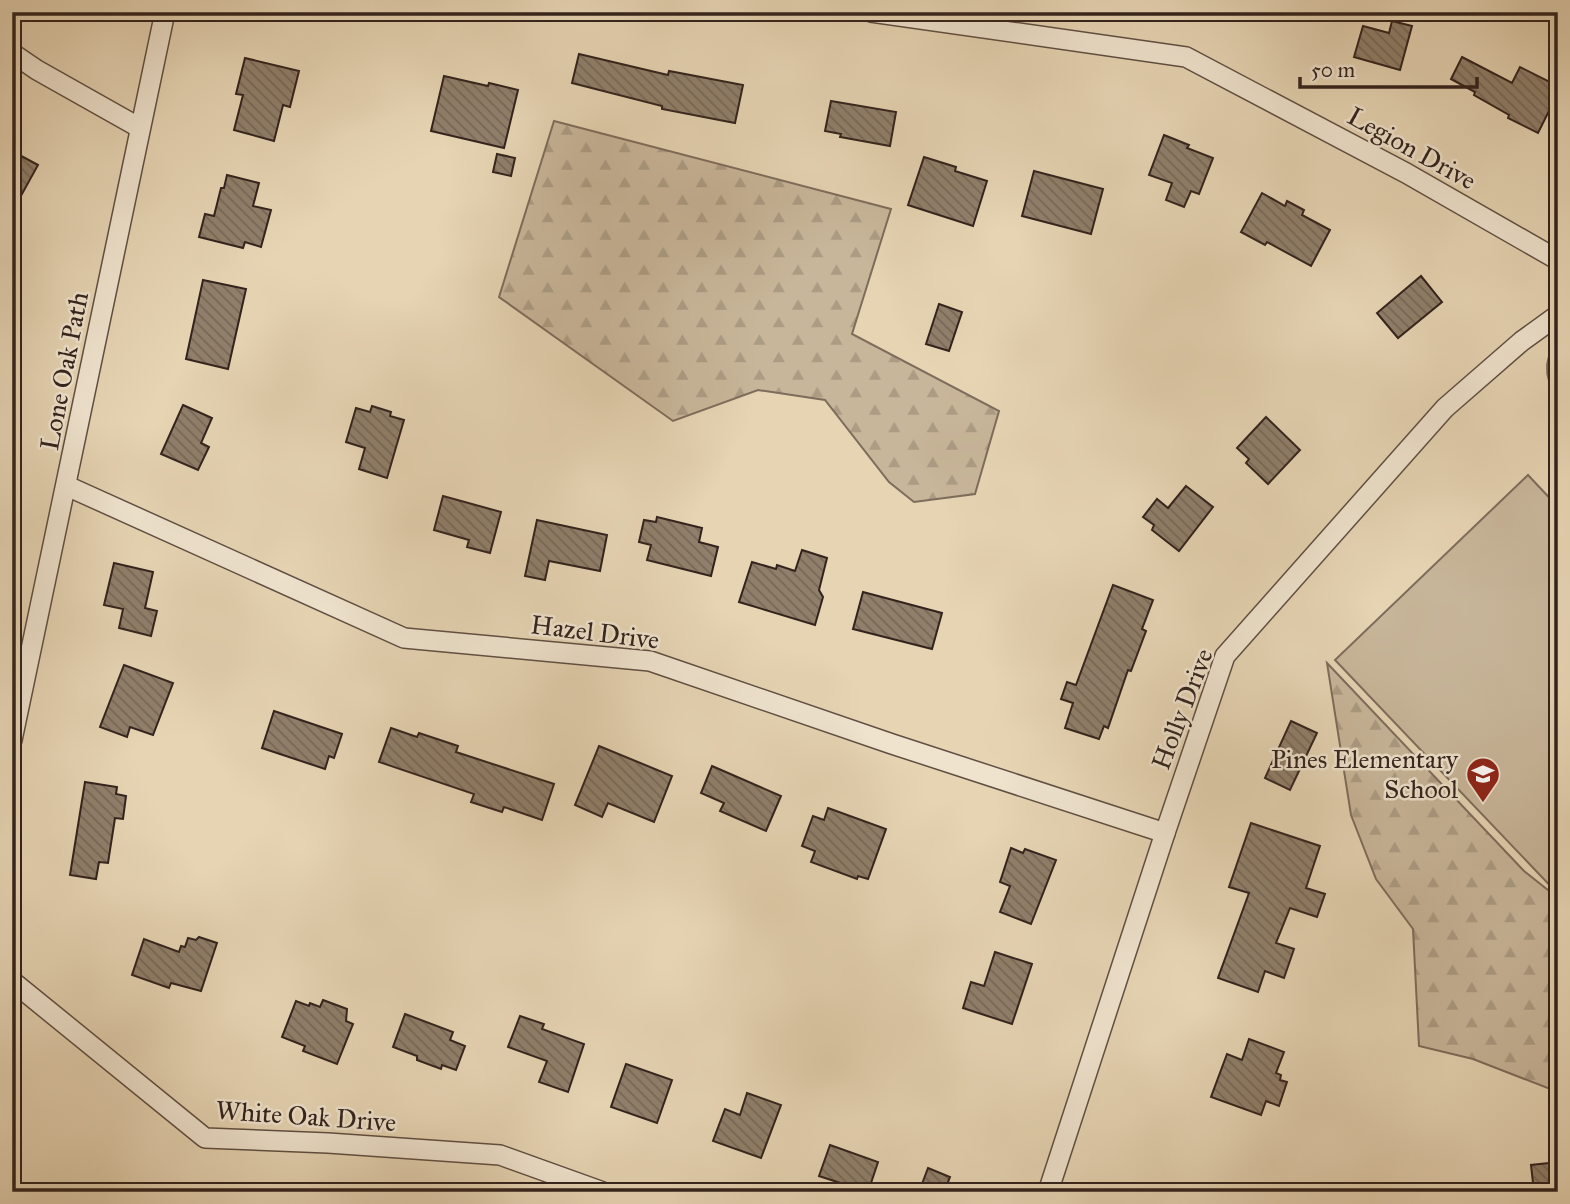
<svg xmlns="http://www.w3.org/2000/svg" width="1570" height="1204" viewBox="0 0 1570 1204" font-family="'IM FELL Great Primer',serif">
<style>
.forest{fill:url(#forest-firs);stroke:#7e6c5c;stroke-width:2}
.garden{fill:#c8b69a;stroke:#7e6c5c;stroke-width:2}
.building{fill:url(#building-back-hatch);stroke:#33231d;stroke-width:2}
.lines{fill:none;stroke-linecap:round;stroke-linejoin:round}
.street-casing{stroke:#604f42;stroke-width:22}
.street{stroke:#efe3ce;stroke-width:19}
.labels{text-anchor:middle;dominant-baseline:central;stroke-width:5;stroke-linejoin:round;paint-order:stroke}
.street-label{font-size:26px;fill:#33231d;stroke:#efe3ce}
.poi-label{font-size:26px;fill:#33231d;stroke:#efe3ce;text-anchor:end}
</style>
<defs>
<pattern id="forest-firs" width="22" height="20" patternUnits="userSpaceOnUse" patternTransform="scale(1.75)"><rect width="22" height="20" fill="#c8b69a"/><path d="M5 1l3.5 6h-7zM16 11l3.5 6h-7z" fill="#ac9c84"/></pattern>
<pattern id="building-back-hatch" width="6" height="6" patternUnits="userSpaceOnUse" patternTransform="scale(1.75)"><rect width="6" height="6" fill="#907f6b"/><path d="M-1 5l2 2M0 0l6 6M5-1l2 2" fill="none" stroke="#766857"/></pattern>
</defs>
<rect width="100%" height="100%" fill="#e6d4b3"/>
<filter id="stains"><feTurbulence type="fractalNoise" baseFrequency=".00286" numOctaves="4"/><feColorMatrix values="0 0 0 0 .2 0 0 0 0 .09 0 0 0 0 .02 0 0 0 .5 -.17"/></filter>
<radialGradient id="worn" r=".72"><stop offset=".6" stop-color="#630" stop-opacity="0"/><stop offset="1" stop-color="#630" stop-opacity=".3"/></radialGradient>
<g class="forest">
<path d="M554,121L891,209L852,334L999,411L975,494L914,502L889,482L825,400L758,390L673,421L499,297Z"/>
<path d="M1558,333V398C1540,373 1547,358 1558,333Z"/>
<path d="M1327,663L1524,871L1558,898V1092L1473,1059L1419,1046L1413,929L1376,879L1351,815Z"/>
</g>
<path class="garden" d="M1528,475L1558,507V894L1335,660Z"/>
<g class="building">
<path d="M1392,21L1412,26L1400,70L1354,57L1363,26L1389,33Z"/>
<path d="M579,54L668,75L669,71L743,85L735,123L662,109V106L572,83Z"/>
<path d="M1462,57L1512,83L1520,67L1558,86V93L1538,133L1508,118L1509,115L1474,95L1475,92L1451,79Z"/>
<path d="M245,58L299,71L290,107L283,105L274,141L234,130L243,95L236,94Z"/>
<path d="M444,76L488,86L489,83L518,90L504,148L431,131Z"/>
<path d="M831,101L896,112L890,146L840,137L841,134L825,131Z"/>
<path d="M1164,135L1189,145L1187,148L1213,158L1199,194L1191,191L1184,207L1166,200L1172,183L1149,175Z"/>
<path d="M12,151L38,165L12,212Z"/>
<path d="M497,154L515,158L511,176L493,172Z"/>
<path d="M924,157L956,167L955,171L987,181L973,226L908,205Z"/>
<path d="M1034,171L1103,189L1091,234L1022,216Z"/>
<path d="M227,175L259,183L253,206L271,210L261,247L245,242L243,248L199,237L205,214L214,216L221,188H224Z"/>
<path d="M1262,193L1285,206L1287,201L1304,210L1302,215L1330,230L1311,266L1267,242L1265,245L1241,232Z"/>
<path d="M1421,276L1442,302L1398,338L1377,313Z"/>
<path d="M203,280L246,289L228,369L186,359Z"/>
<path d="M939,304L962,312L949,351L926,344Z"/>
<path d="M183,405L212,418L201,443L209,447L198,470L161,454Z"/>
<path d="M372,406L391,412L390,416L404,420L387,478L359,469L365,448L346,442L356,408L370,412Z"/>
<path d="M1266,417L1300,450L1268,484L1246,463L1249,459L1237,448Z"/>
<path d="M1186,486L1213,507L1179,551L1152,530L1154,525L1143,517L1157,499L1168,508Z"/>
<path d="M443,496L501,512L490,553L467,547L469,540L434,530Z"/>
<path d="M657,517L702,528L699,542L718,547L711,576L647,560L651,545L639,542L644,520L656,522Z"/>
<path d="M537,520L607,535L600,571L549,561L545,580L525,576Z"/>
<path d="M802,550L827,558L819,590L823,597L815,625L739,602L752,562L776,569L777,565L795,571Z"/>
<path d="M114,563L153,572L145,608L157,611L151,636L119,628L123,609L104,605Z"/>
<path d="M1113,585L1153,600L1142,629L1146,631L1131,671L1128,670L1108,728L1104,726L1099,739L1065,728L1073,703L1061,699L1067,682L1076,685Z"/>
<path d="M863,592L942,613L932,649L853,629Z"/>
<path d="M124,665L173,683L153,735L130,727L127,737L100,727Z"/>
<path d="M274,711L342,734L334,758L329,756L325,769L262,748Z"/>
<path d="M1291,721L1317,733L1290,790L1265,778Z"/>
<path d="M391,728L417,737L419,733L458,746L456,752L554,784L542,820L504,807L502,812L471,802L474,794L379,762Z"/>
<path d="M599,746L672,776L654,822L608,803L602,817L575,805Z"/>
<path d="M712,766L781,796L766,831L720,811L724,803L701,793Z"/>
<path d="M85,782L117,787L116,794L126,796L123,819L115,818L108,863L99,862L96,879L70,875Z"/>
<path d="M828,808L886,829L868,879L858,876L857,879L811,862L815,851L802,846L813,816L824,820Z"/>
<path d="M1251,823L1320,846L1306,888L1325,894L1317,917L1290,908L1276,943L1294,949L1284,978L1265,971L1258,992L1218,978L1249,893L1229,887Z"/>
<path d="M1011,848L1023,853L1025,849L1056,860L1031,924L1000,912L1010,886L1000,882Z"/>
<path d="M199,937L217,943L201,991L171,983L169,988L132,975L144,939L179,952L181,946L185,947L188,938L196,940Z"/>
<path d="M995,952L1032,964L1012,1024L963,1008L971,982L984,986Z"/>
<path d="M323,1000L347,1009L346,1021L353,1024L337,1064L303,1051L305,1046L282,1037L296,1001L309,1006L310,1003L320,1007Z"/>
<path d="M405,1014L453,1032L450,1040L465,1046L456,1070L442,1065L441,1069L417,1060V1056L393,1047Z"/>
<path d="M520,1016L544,1024L542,1029L584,1044L568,1092L539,1082L547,1061L508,1047Z"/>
<path d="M1249,1039L1284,1052L1276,1073L1281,1075L1280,1080L1287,1082L1279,1106L1266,1101L1261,1115L1211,1097L1227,1054L1242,1060Z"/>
<path d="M626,1064L672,1080L657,1123L611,1107Z"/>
<path d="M747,1093L781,1105L761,1158L713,1141L725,1109L740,1115Z"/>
<path d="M830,1145L878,1162L868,1192L819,1176Z"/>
<path d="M1558,1162V1192H1534L1531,1165Z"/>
<path d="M928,1168L950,1177L944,1192H919Z"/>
</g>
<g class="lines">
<g class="street-casing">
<g id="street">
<path d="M871,12L1186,57L1406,173L1558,260"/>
<path d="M12,53L37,70L140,128"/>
<path d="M67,486L404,638L650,661L892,744L1165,833"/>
<path d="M12,740L165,12"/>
<path d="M12,981L205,1138L328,1143L500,1155L603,1192"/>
<path d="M1048,1192L1165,833L1225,656L1445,408L1522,341L1558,315"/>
</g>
</g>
<use href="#street" class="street"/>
</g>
<defs>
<g id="school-pin" transform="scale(1.75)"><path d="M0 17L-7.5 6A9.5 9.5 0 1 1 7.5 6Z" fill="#8f2418" stroke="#efe3ce"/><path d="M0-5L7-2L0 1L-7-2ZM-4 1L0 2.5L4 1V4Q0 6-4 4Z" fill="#fff"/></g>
</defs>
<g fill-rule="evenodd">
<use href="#school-pin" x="1483" y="774"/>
</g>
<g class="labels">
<g class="street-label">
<text transform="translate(1412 148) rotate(29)">Legion Drive</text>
<text transform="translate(64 371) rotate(-79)">Lone Oak Path</text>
<text transform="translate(595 632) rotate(7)">Hazel Drive</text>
<text transform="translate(1182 709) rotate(-69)">Holly Drive</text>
<text transform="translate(306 1116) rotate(4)">White Oak Drive</text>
</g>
<g class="poi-label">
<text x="1458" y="759">Pines Elementary<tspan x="1458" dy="30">School</tspan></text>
</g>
</g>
<rect width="1570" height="1204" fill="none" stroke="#e6d4b3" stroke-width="42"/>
<rect x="14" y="14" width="1542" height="1176" fill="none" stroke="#33231d" stroke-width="3.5"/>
<rect x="21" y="21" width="1528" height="1162" fill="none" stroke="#33231d" stroke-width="2"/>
<path d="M1300 77v10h177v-10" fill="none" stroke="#33231d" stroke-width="3.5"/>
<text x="1311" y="77" font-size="21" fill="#33231d" stroke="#efe3ce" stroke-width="5" paint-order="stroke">50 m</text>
<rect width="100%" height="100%" filter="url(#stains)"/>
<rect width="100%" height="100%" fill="url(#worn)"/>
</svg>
